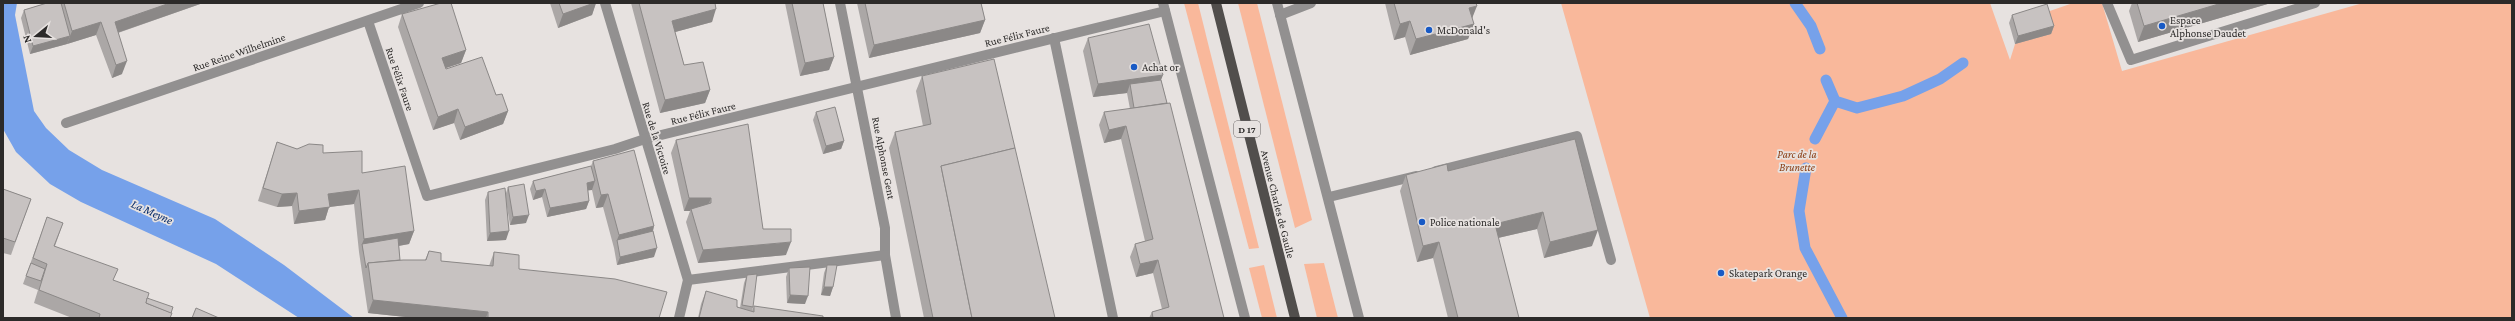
<svg xmlns="http://www.w3.org/2000/svg" width="2515" height="321" viewBox="0 0 2515 321" font-family="'Crimson Pro',serif">
<style>
.green{fill:#f9b89b}
.water{fill:#76a1ea}
.lines{fill:none;stroke-linecap:round;stroke-linejoin:round}
.stream{stroke:#76a1ea;stroke-width:11}
.minor{stroke:#929090;stroke-width:10}
.major{stroke:#514e4c;stroke-width:10}
.wall{fill:#aba7a6}
.shaded-wall{fill:#8b8887}
.building{fill:#c7c2c1;stroke:#8b8887}
.poi-dot{fill:#185ac5;stroke:#e7e2e0;stroke-width:1.5}
.labels{text-anchor:middle;dominant-baseline:central;stroke-width:3.5;stroke-linejoin:round;paint-order:stroke}
.shield{fill:#e7e2e0;stroke:#646160;stroke-width:1}
.shield-label{font-size:10px;font-weight:bold;fill:#2c2a29}
.poi-label{font-size:11px;fill:#2c2a29;stroke:#e7e2e0;text-anchor:start}
.street-label{font-size:11px;fill:#2c2a29;stroke:#e7e2e0}
.park-label{font-size:11px;font-style:italic;fill:#8a3c12;stroke:#e7e2e0}
.water-label{font-size:12px;font-style:italic;fill:#032867;stroke:#e7e2e0}
</style>
<rect width="100%" height="100%" fill="#e7e2e0"/>
<g class="green">
<path d="M1184,3H1198L1259,248L1249,249Z"/>
<path d="M1238,3H1257L1312,220L1295,228Z"/>
<path d="M1561,3H1990L2010,60L2015,44L2044,13L2073,3H2102L2122,71L2363,3H2512V318H1650Z"/>
<path d="M1324,263L1338,318H1317L1304,264Z"/>
<path d="M1264,265L1277,318H1262L1249,268Z"/>
</g>
<path class="water" d="M3,3H17L15,15L34,111L46,128L69,150L102,170L215,219L284,265L354,318H299L216,264L81,202L50,184L16,152L3,129Z"/>
<g class="lines">
<g class="stream">
<path d="M1795,3L1811,26L1820,49"/>
<path d="M1826,80L1835,101L1857,108L1903,96L1940,79L1963,63"/>
<path d="M1815,139L1835,101"/>
<path d="M1806,168L1799,211L1805,248L1842,318"/>
</g>
<g class="minor">
<path d="M605,3L688,280L679,318"/>
<path d="M840,3L885,228V255L896,318"/>
<path d="M1163,3L1245,318"/>
<path d="M1277,3L1359,318"/>
<path d="M2107,3L2131,60L2315,3"/>
<path d="M1280,15L1311,3"/>
<path d="M368,21L427,196L615,149L645,139L1165,11"/>
<path d="M1054,38L1113,318"/>
<path d="M66,123L419,3"/>
<path d="M1436,171L1577,136L1611,260"/>
<path d="M1329,197L1416,176"/>
<path d="M688,280L885,255"/>
</g>
<path class="major" d="M1216,3L1295,318"/>
</g>
<g class="wall">
<path d="M47,3H203L118,33L122,74L112,78L96,35L67,44L30,54L21,18L24,10Z"/>
<path d="M550,3H596L592,15L558,28Z"/>
<path d="M631,3H715L712,22L675,32L684,65L710,90L705,103L660,113Z"/>
<path d="M785,3H823L834,57L829,70L800,76Z"/>
<path d="M857,3H981L985,20L980,33L869,58Z"/>
<path d="M1385,3H1476L1472,19L1474,24L1468,39L1410,55L1405,37L1394,40Z"/>
<path d="M2132,3H2271L2138,42L2129,11Z"/>
<path d="M402,14L466,50L461,63L446,68V69L496,95L508,111L503,124L460,140L454,123L433,130L398,27Z"/>
<path d="M2012,15L2054,26L2051,34L2015,44L2009,23Z"/>
<path d="M1088,38L1161,80L1224,318H1149L1152,312L1162,309L1153,273L1136,277L1130,257L1135,244L1145,241L1121,139L1104,143L1099,125L1104,112L1130,109L1127,93L1093,97L1083,51Z"/>
<path d="M922,76L1055,318H924L889,148L895,132L923,126L916,91Z"/>
<path d="M816,112L844,141L841,149L823,154L813,120Z"/>
<path d="M1575,139L1592,246L1544,258L1537,229L1498,238L1519,318H1448L1433,258L1417,262L1400,191L1406,175L1448,171Z"/>
<path d="M676,140L763,229L786,255L698,263L686,222L690,211H684L671,153Z"/>
<path d="M277,142L297,149L323,153L362,173L414,231L409,244L399,246L400,260H425L429,251L441,261L489,266L494,252L519,269L659,318H415L368,313L359,252L354,204L329,207L325,220L294,224L292,206L277,207L258,201Z"/>
<path d="M593,161L654,226L653,232L654,257L617,265L614,248L603,207L596,208L592,190H588L589,201L586,209L547,217L542,197L533,200L530,189L533,181L591,166Z"/>
<path d="M508,187L526,223L510,225L507,207L506,240L487,241L485,200L488,192L506,193Z"/>
<path d="M3,189L31,199L11,255L3,253Z"/>
<path d="M47,217L63,223L55,246L113,280L147,298L170,318H72L34,303L38,290L23,284Z"/>
<path d="M827,265L833,287L830,296L821,295L824,273Z"/>
<path d="M789,268L805,304L787,303L786,277Z"/>
<path d="M747,275L753,307L752,311L754,306L823,318H698L701,304L706,291L740,308L744,283Z"/>
</g>
<g class="shaded-wall">
<path d="M170,3H203L111,35L115,22Z"/>
<path d="M594,3H596L592,15L558,28L563,14Z"/>
<path d="M2222,3H2271L2138,42L2144,26Z"/>
<path d="M1477,6L1471,21L1469,8Z"/>
<path d="M716,9L712,22L668,34L672,21Z"/>
<path d="M985,20L980,33L869,58L874,45Z"/>
<path d="M1410,21L1405,37L1394,40L1400,24Z"/>
<path d="M101,22L96,35L67,44L72,31Z"/>
<path d="M1474,24L1468,39L1410,55L1416,39Z"/>
<path d="M2054,26L2051,34L2015,44L2018,36Z"/>
<path d="M70,36L67,44L30,54L33,46Z"/>
<path d="M466,50L461,63L437,71L442,58Z"/>
<path d="M834,57L829,70L800,76L805,63Z"/>
<path d="M127,61L122,74L112,78L116,65Z"/>
<path d="M1163,75L1158,88L1130,84L1127,93L1093,97L1098,84Z"/>
<path d="M710,90L705,103L660,113L665,100Z"/>
<path d="M458,109L454,123L433,130L438,117Z"/>
<path d="M508,111L503,124L460,140L465,127Z"/>
<path d="M1126,126L1121,139L1104,143L1109,130Z"/>
<path d="M844,141L841,149L823,154L826,146Z"/>
<path d="M595,181L592,190L584,191L587,183Z"/>
<path d="M545,189L542,197L533,200L536,191Z"/>
<path d="M359,190L354,204L329,207L325,220L294,224L299,211L328,194Z"/>
<path d="M297,193L292,206L277,207L282,194Z"/>
<path d="M608,194L603,207L596,208L601,195Z"/>
<path d="M689,198H711L706,211L691,209L690,211H684Z"/>
<path d="M589,201L586,209L547,217L550,208Z"/>
<path d="M1543,212L1537,229L1489,240L1495,224Z"/>
<path d="M529,215L526,223L510,225L513,217Z"/>
<path d="M654,226L650,240H617L619,235Z"/>
<path d="M1598,230L1592,246L1544,258L1550,242Z"/>
<path d="M414,231L409,244L363,252L362,244L364,239Z"/>
<path d="M509,231L506,240L487,241L490,233Z"/>
<path d="M791,242L786,255L698,263L703,250Z"/>
<path d="M1439,242L1433,258L1417,262L1423,246Z"/>
<path d="M657,248L654,257L617,265L620,257Z"/>
<path d="M1158,260L1153,273L1136,277L1140,264Z"/>
<path d="M824,287H833L830,296L821,295Z"/>
<path d="M790,295L808,296L805,304L787,303Z"/>
<path d="M373,300L488,312L486,318H415L368,313Z"/>
</g>
<g class="building">
<path d="M47,3H61L70,36L33,46L24,10Z"/>
<path d="M64,3H170L115,22L127,61L116,65L101,22L72,31Z"/>
<path d="M441,3H451L466,50L442,58L446,69L482,57L496,95L502,94L508,111L465,127L458,109L438,117L402,14Z"/>
<path d="M559,3H594L563,14Z"/>
<path d="M639,3H715L716,9L672,21L684,65L703,62L710,90L665,100Z"/>
<path d="M792,3H823L834,57L805,63Z"/>
<path d="M865,3H981L985,20L874,45Z"/>
<path d="M1394,3H1476L1477,6L1469,8L1474,24L1416,39L1410,21L1400,24Z"/>
<path d="M2137,3H2222L2144,26Z"/>
<path d="M2047,4L2054,26L2018,36L2012,15Z"/>
<path d="M1149,24L1163,75L1098,84L1088,38Z"/>
<path d="M994,59L1015,148L941,166L972,318H933L895,132L931,124L922,76Z"/>
<path d="M1161,80L1167,103L1134,108L1130,84Z"/>
<path d="M1170,103L1224,318H1153L1152,312L1169,307L1158,260L1140,264L1135,244L1153,239L1126,126L1109,130L1104,112Z"/>
<path d="M835,107L844,141L826,146L816,112Z"/>
<path d="M748,124L763,229H791V242L703,250L691,209L711,203V198H689L676,140Z"/>
<path d="M1575,139L1598,230L1550,242L1543,212L1495,224L1519,318H1458L1439,242L1423,246L1406,175L1447,164L1448,171Z"/>
<path d="M277,142L297,149L309,144L323,145V153L362,151V173L405,166L414,231L364,239L359,190L328,194L330,207L299,211L297,193L282,194L263,188Z"/>
<path d="M1015,148L1055,318H972L941,166Z"/>
<path d="M634,150L654,226L619,235L608,194L601,195L593,161Z"/>
<path d="M591,166L595,181L587,183L589,201L550,208L545,189L536,191L533,181Z"/>
<path d="M524,184L529,215L513,217L508,187Z"/>
<path d="M505,188L509,231L490,233L488,192Z"/>
<path d="M3,189L31,199L15,242L3,238Z"/>
<path d="M47,217L63,223L54,246L118,269L113,280L149,293L146,303L172,313L170,318H99L100,314L39,290L47,264L33,258Z"/>
<path d="M653,231L657,248L620,257L617,240Z"/>
<path d="M398,238L400,260L368,263L366,268L362,244Z"/>
<path d="M429,251L441,253V261L493,266L494,252L519,255V269L615,279L667,292L659,318H488V312L373,300L368,263L403,260H426Z"/>
<path d="M31,263L45,269L41,281L26,276Z"/>
<path d="M827,265H837L833,287H824Z"/>
<path d="M810,267L808,296L790,295L789,268Z"/>
<path d="M757,274L753,307L742,305L747,275Z"/>
<path d="M706,291L737,300V307L754,312V306L823,316V318H699Z"/>
<path d="M147,298L173,307L171,313L146,303Z"/>
<path d="M196,308L219,318H192Z"/>
</g>
<g class="poi-dot">
<circle cx="2162" cy="26" r="4"/>
<circle cx="1429" cy="30" r="4"/>
<circle cx="1134" cy="67" r="4"/>
<circle cx="1422" cy="222" r="4"/>
<circle cx="1721" cy="273" r="4"/>
</g>
<g class="labels">
<rect class="shield" x="1234" y="121" width="26" height="16" rx="3"/>
<g class="shield-label">
<text x="1247" y="129">D 17</text>
</g>
<g class="poi-label">
<text x="2170" y="20">Espace<tspan x="2170" dy="13">Alphonse Daudet</tspan></text>
<text x="1437" y="30">McDonald's</text>
<text x="1142" y="67">Achat or</text>
<text x="1430" y="222">Police nationale</text>
<text x="1729" y="273">Skatepark Orange</text>
</g>
<g class="street-label">
<text transform="translate(1017 35) rotate(-14)">Rue Félix Faure</text>
<text transform="translate(239 52) rotate(-19)">Rue Reine Wilhelmine</text>
<text transform="translate(400 79) rotate(71)">Rue Félix Faure</text>
<text transform="translate(703 113) rotate(-14)">Rue Félix Faure</text>
<text transform="translate(657 138) rotate(73)">Rue de la Victoire</text>
<text transform="translate(884 158) rotate(79)">Rue Alphonse Gent</text>
<text transform="translate(1278 204) rotate(76)">Avenue Charles de Gaulle</text>
</g>
<g class="park-label">
<text x="1797" y="154">Parc de la<tspan x="1797" dy="13">Brunette</tspan></text>
</g>
<g class="water-label">
<text transform="translate(152 212) rotate(24)">La Meyne</text>
</g>
</g>
<rect width="2515" height="321" fill="none" stroke="#2c2a29" stroke-width="8"/>
<g transform="translate(36 36) rotate(252)" stroke="#e7e2e0" stroke-width="3" paint-order="stroke">
<path d="M0-3L7 15L0 10L-7 15Z" fill="#2c2a29"/>
<text y="-6" font-size="11" font-weight="bold" text-anchor="middle" fill="#2c2a29">N</text>
</g>
</svg>
